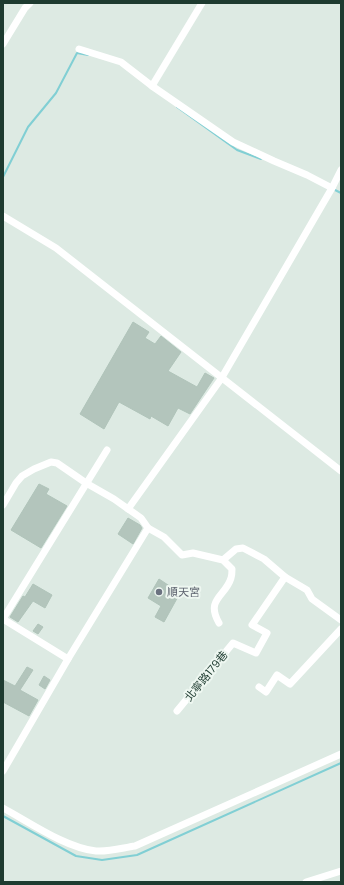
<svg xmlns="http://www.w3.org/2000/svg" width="344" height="885" viewBox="0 0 344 885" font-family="Poppins,'Noto Sans TC',sans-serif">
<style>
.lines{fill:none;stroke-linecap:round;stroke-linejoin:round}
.stream{stroke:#81cfd4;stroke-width:2}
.building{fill:#b3c5bc;stroke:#b0c4ba}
.minor{stroke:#fff;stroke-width:7}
.worship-dot{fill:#6b7280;stroke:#eef7f1;stroke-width:1.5}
.labels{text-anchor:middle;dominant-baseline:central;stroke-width:4;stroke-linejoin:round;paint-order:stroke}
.worship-label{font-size:11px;fill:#5b616d;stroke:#eef7f1;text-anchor:start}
.street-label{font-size:11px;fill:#1e3b30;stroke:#eef7f1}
</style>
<rect width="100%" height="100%" fill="#ddeae3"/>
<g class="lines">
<g class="stream">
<path d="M177,107L237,150L261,159"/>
<path d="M3,177L28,127L56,93L77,53L88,55"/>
<path d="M335,190L341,193"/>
<path d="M3,816L76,856L102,860L137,855L341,763"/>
</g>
</g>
<g class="building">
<path d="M133,322L149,332L145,338L155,344L161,336L181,352L168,371L197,387L205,373L214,378L190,414L178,408L168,426L151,416L150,419L119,402L104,429L80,414Z"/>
<path d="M39,484L49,489L46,494L67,506L41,548L11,530Z"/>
<path d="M128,518L140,525L142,528L133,544L118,534Z"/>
<path d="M159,579L180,593L164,622L155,617L161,606L148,598Z"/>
<path d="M33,584L52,595L45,608L33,601L18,622L10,617L23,596L25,597Z"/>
<path d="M38,624L43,627L38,634L33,631Z"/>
<path d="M27,667L33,670L20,690L38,700L29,716L3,702V680L15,686Z"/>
<path d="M44,676L50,680L45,689L39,685Z"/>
</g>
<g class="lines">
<g class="minor">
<path d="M3,44L25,8L30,3"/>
<path d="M79,49L121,62L152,86L233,142L274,161L307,175L332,188"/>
<path d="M152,86L202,3"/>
<path d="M3,216L56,248L341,471"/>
<path d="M3,505L16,483L22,476L34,469L51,462L57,463L86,483L114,499L141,518L148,528L164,537L182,555L193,553L223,560L232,569C232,572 232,575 231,578C226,596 205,599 219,623"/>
<path d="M128,509L221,379L332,188L341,170"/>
<path d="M223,560L236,549L243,548L264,559L285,577L307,590L312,599L341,620"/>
<path d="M3,619L107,450"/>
<path d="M3,619L68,659"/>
<path d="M259,687L266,692L277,675L290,684L341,629"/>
<path d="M177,711L233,643L256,653L267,633L252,625L285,577"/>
<path d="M3,771L68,659L148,528"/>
<path d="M3,808C29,822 66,848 96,851C109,852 122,848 135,846L341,754"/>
<path d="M306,882L341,871"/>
</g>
</g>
<circle class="worship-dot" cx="159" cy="592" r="4"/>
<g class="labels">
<g class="worship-label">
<text x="167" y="592">順天宮</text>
</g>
<g class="street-label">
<text transform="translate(206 676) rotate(-51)">北寧路179巷</text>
</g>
</g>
<rect width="344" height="885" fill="none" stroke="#1e3b30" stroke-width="8"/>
</svg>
